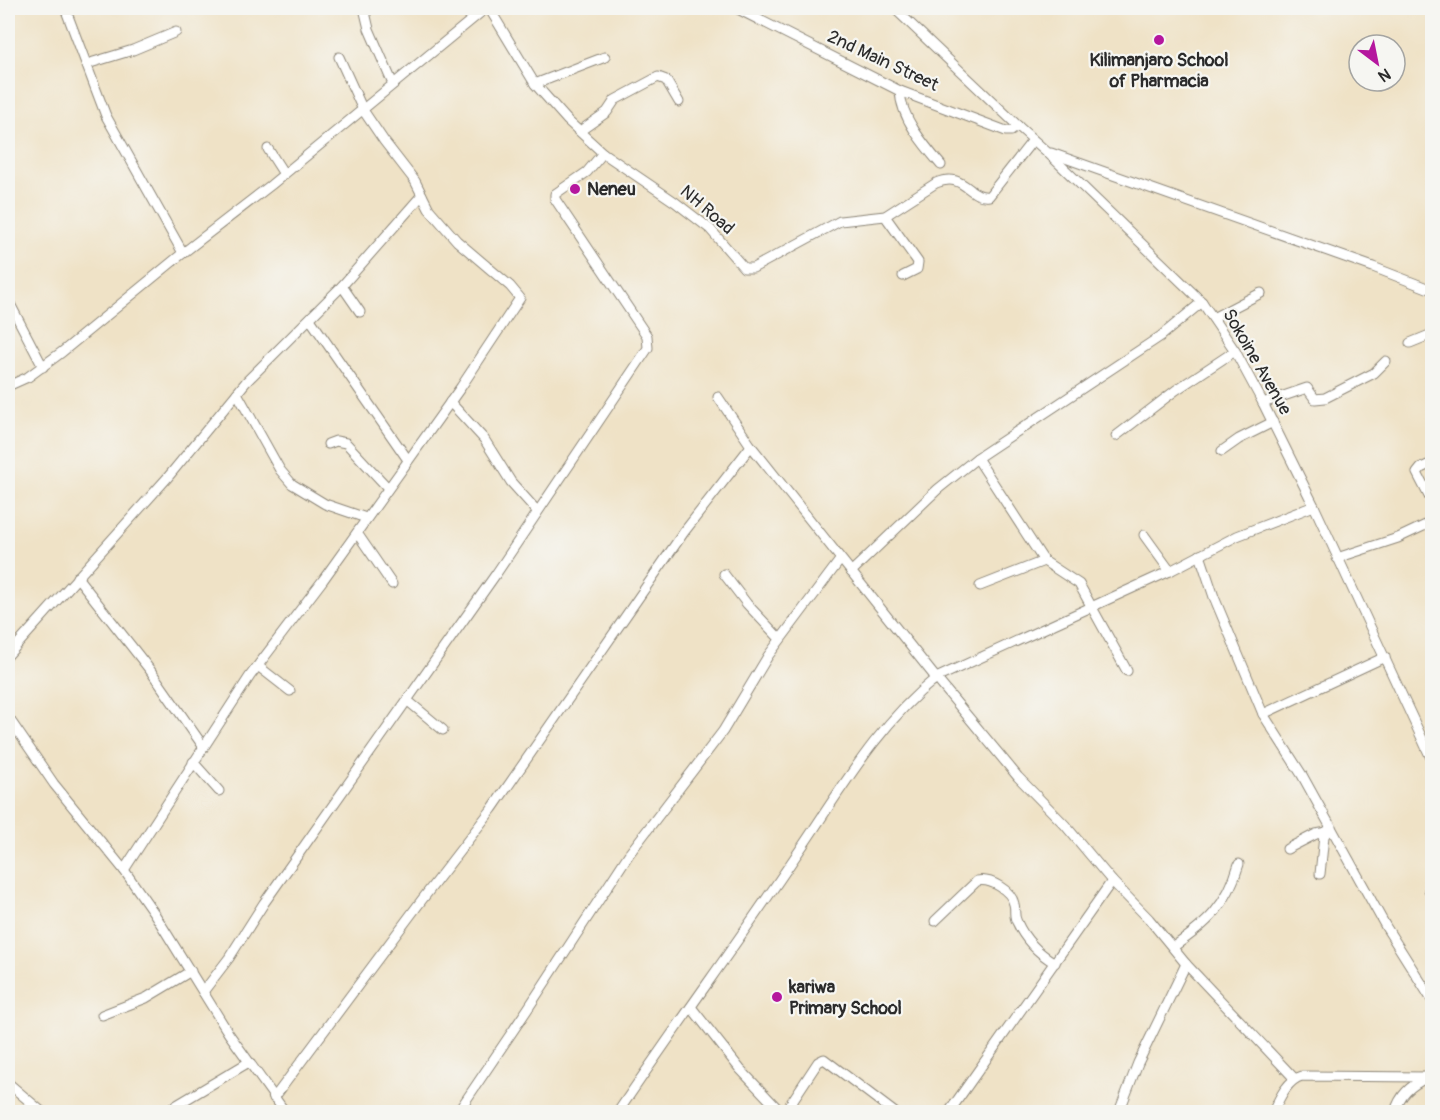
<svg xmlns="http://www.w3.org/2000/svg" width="1440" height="1120" viewBox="0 0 1440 1120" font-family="Pangolin,sans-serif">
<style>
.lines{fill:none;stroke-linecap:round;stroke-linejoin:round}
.minor-casing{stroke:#8d8678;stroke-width:11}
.minor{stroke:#fff;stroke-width:9}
.poi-dot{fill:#b5179e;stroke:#f6f6f2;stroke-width:2}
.labels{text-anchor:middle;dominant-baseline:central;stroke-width:4.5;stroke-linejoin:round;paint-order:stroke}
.poi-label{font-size:18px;font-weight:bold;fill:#2b2b2b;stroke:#f6f6f2;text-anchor:start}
.street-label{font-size:18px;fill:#2b2b2b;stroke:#f6f6f2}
</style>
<rect width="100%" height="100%" fill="#f6f6f2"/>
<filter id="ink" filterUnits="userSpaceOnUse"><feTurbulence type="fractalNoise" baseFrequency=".0167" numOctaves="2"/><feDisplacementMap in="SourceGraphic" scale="12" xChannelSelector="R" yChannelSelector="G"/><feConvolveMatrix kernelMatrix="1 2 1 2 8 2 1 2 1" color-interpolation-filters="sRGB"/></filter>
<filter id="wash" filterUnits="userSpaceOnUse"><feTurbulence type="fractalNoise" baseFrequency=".008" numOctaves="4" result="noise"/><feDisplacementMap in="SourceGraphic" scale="24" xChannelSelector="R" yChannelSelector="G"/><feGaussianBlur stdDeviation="1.35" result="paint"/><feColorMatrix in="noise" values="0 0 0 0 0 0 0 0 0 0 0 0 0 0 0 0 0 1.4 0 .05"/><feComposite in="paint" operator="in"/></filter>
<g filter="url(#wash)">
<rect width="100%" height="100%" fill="#efe2c6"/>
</g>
<g filter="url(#ink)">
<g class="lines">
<g class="minor-casing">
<g id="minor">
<path d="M65,8L106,116L183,253"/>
<path d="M364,8L369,29L393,84"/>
<path d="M489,8L535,84L568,121L603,153L675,202L710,229L744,268H753L840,221L885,216L936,183C965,171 968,199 989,196L1033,140"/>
<path d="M736,8L900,91L1006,131H1011L1018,126"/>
<path d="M894,8L1018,126L1047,152L1202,302L1235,351L1263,403L1314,506L1432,760"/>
<path d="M87,64L133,50L176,32"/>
<path d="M535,84L605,57"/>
<path d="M900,91C901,118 924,145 941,165"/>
<path d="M580,131L607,112L615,100L658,77L666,80L679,102"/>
<path d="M268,149L284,174"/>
<path d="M1051,153L1373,267L1432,290"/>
<path d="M885,216L918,262L917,269L903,276"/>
<path d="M342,286L360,312"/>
<path d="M8,300L43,367"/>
<path d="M1213,318L1261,293"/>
<path d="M310,319L408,460"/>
<path d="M1410,343L1432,334"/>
<path d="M8,386L28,377L62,352L183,253L271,185L486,8"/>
<path d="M237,393L280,470L292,484L325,504L366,518"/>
<path d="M718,397L751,446L936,678L1170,571L1237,536L1314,506"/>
<path d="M450,402L484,439L511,482L537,511"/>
<path d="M1263,403L1307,388L1315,399L1325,398L1374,373L1386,361"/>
<path d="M1116,436L1176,390L1235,351"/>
<path d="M328,444L336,441L346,443L388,488"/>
<path d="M1222,451L1239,439L1273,422"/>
<path d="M977,458L1044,561L1079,584L1127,671"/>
<path d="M1432,463L1421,468L1417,473L1432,502"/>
<path d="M357,533L392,584"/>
<path d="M1144,535L1170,571"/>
<path d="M1200,555L1214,597L1263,714L1302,775L1386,927L1432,1000"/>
<path d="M1337,558L1398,538L1432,522"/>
<path d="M851,572L938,489L977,458L1161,336L1202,302"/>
<path d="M724,574L747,604L780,639"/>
<path d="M77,577L150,670L203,746"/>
<path d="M980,586L1044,561"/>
<path d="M8,655L168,477L246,382L342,286L422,195"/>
<path d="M258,666L290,691"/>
<path d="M408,701L443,730"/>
<path d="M1263,714L1385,657"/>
<path d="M8,717L54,784L124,870L154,913L229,1034L285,1112"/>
<path d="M193,762L219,791"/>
<path d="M1287,849L1316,834L1327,832"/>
<path d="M124,870L250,676L323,580L461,387L520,298L510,286L457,241L429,209L415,181L384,141L363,110L339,57"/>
<path d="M1320,874L1324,836L1331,826"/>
<path d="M1429,890L1432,888"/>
<path d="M935,921L977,881C990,878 1011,890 1014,904C1016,910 1013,916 1017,922C1025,940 1038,953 1055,963"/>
<path d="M1173,947C1207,924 1227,906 1239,864"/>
<path d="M203,992L229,958L264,903L496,574L648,348L647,336L555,199V194L587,172L603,153"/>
<path d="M691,1007L740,1069L781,1112"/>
<path d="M102,1015L146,998L191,971"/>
<path d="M8,1083L42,1112"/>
<path d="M274,1098L421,901L492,809L684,532L751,446"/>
<path d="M165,1112L249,1062"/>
<path d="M458,1112L527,1010L629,854L723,731L768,656L840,560"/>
<path d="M618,1112C676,1026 737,943 795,857C838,795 876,726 936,678L1018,777L1065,825L1112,881L1149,919L1186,964L1294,1078"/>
<path d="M785,1112L818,1062L824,1059L894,1112"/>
<path d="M949,1112L1112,881"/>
<path d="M1119,1112L1138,1063L1186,964"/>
<path d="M1273,1112C1279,1099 1287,1080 1302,1076L1428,1077"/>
<path d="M1395,1112C1400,1095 1410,1086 1426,1078"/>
</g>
</g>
<use href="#minor" class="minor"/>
</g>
</g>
<g class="poi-dot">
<circle cx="1159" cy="40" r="6"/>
<circle cx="575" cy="189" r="6"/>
<circle cx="777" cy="997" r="6"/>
</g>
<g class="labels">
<g class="poi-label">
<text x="1159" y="60" text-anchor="middle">Kilimanjaro School<tspan x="1159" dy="21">of Pharmacia</tspan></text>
<text x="587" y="189">Neneu</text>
<text x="789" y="987">kariwa<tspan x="789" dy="21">Primary School</tspan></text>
</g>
<g class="street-label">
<text transform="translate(883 61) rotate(25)">2nd Main Street</text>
<text transform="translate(707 210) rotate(41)">NH Road</text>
<text transform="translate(1257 362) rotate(60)">Sokoine Avenue</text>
</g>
</g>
<rect width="1440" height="1120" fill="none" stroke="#f6f6f2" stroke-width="30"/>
<g transform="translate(1377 63) rotate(148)"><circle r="28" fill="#f6f6f2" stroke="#a5a5a2" stroke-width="1.5"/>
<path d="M0-4.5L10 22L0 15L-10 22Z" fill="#b5179e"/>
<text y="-9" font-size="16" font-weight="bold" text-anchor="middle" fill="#2b2b2b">N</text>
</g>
</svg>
